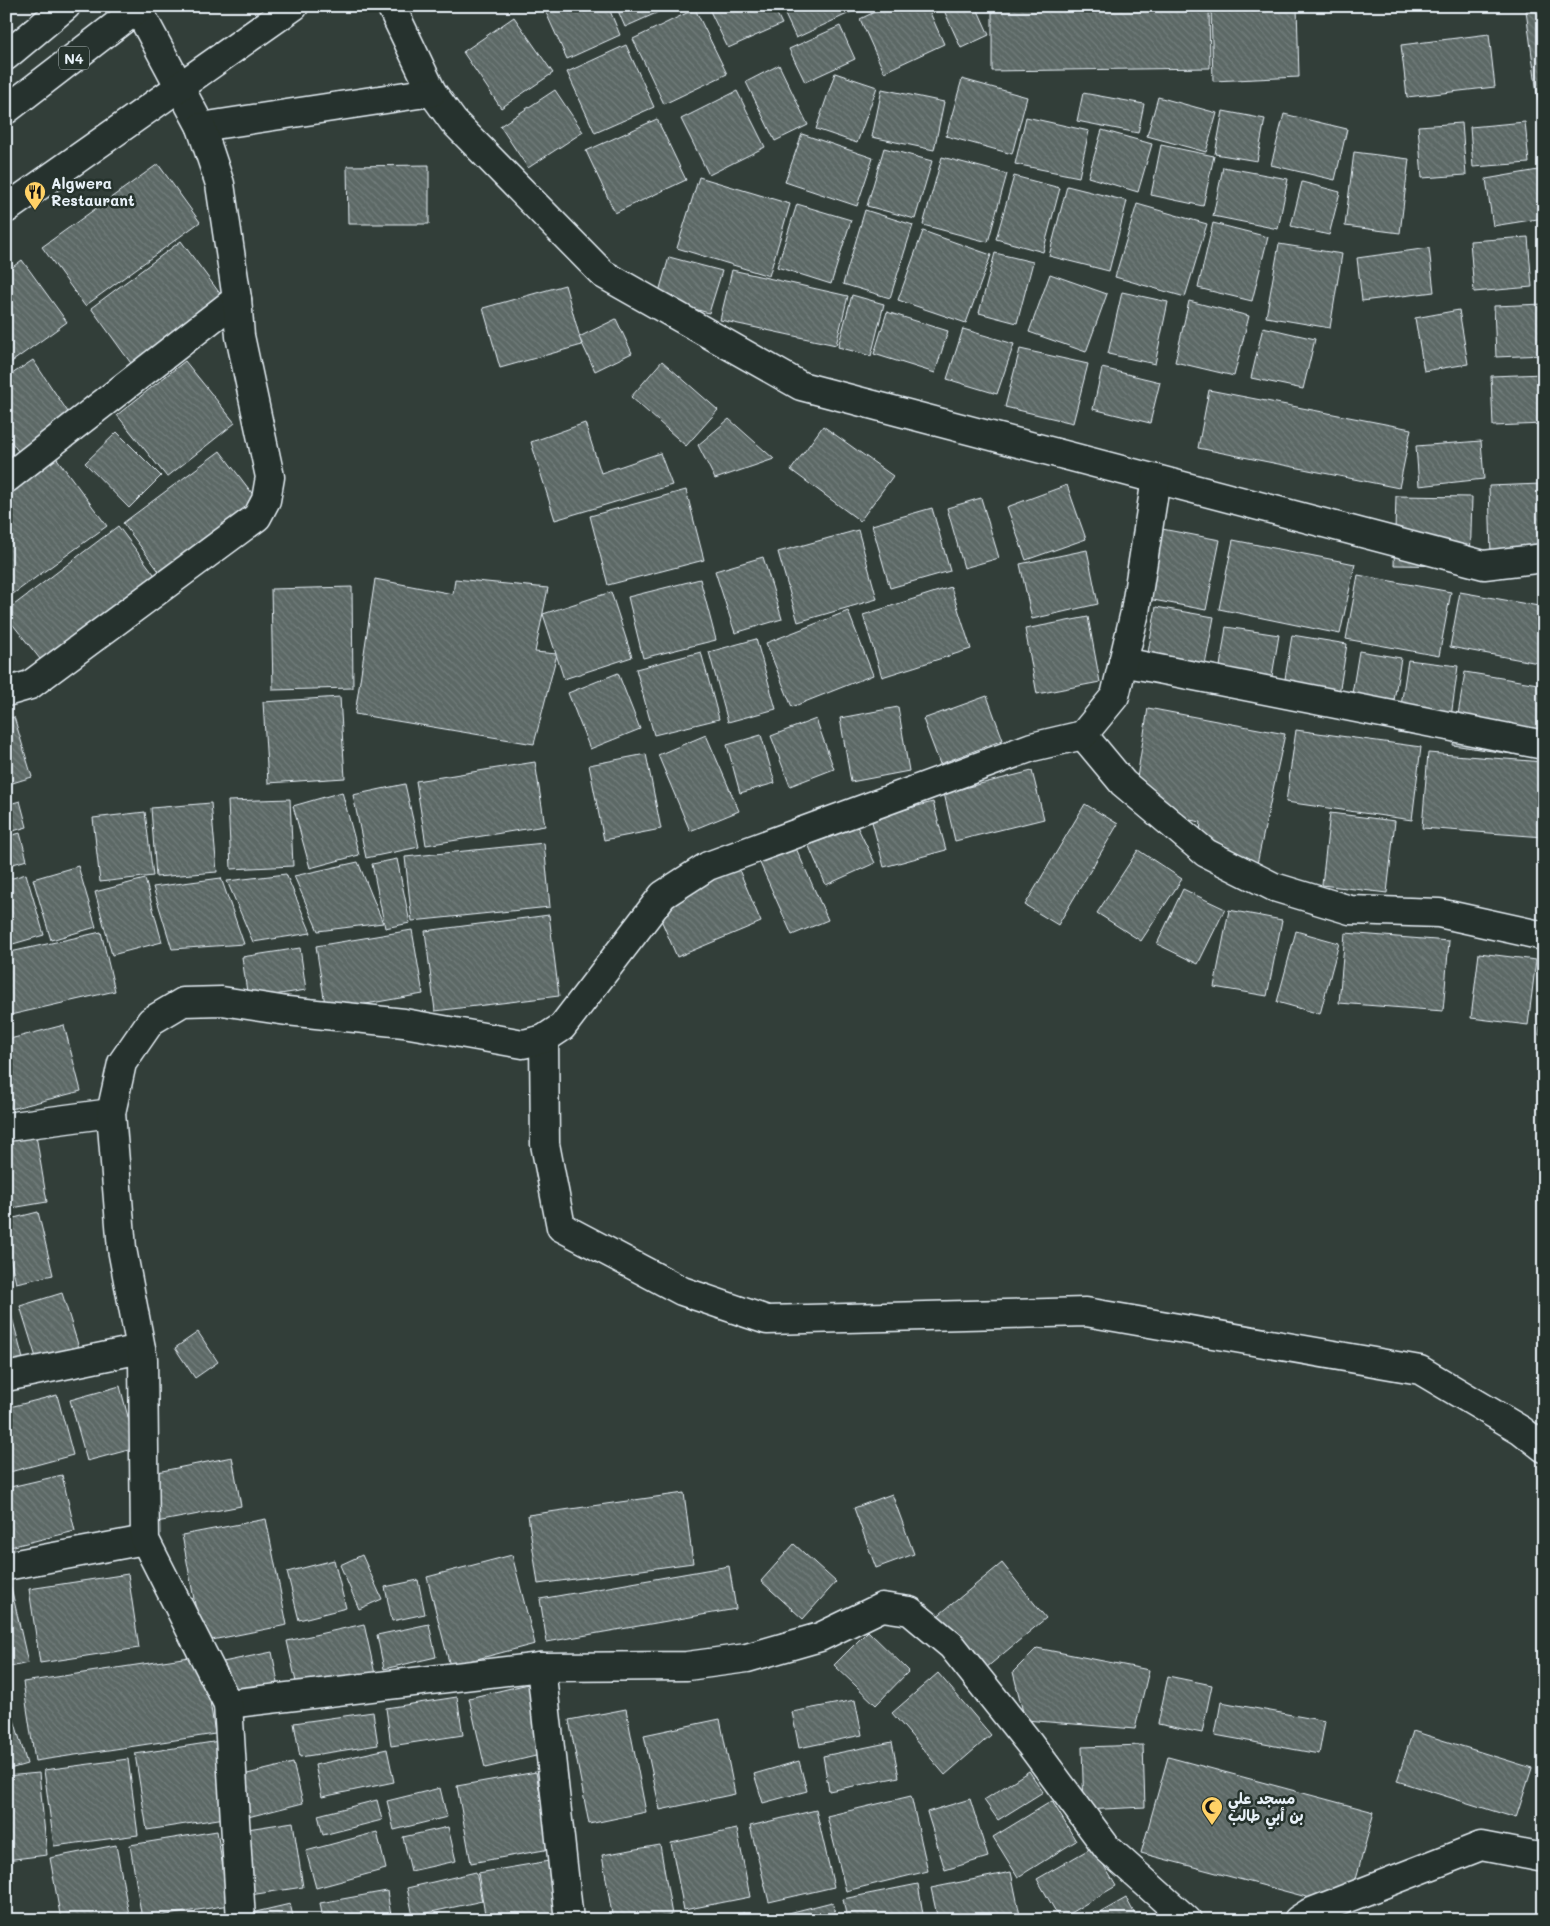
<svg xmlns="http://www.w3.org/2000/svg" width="1550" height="1926" viewBox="0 0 1550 1926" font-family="Mali,'Playpen Sans Arabic',sans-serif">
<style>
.building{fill:url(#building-back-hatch);stroke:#e8f1f8}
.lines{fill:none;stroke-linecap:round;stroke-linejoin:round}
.minor-casing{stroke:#e8f1f8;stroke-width:31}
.highway-casing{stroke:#e8f1f8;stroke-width:31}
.minor{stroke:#26332d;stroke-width:28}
.highway{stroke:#26332d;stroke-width:28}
.labels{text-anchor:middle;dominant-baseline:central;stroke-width:5;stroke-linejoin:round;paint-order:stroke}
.shield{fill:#26332d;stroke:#aeb8bb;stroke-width:1}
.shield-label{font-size:14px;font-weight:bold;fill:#e8f1f8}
.poi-label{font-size:15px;font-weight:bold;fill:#e8f1f8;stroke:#26332d;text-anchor:start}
</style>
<defs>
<pattern id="building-back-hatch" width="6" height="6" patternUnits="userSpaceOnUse" patternTransform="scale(1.25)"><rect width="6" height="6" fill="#5c6865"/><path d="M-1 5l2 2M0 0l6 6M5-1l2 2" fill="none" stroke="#737e7c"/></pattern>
</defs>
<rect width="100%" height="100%" fill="#323e39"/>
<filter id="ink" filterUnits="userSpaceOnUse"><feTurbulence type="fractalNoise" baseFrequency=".02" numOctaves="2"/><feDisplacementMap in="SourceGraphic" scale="10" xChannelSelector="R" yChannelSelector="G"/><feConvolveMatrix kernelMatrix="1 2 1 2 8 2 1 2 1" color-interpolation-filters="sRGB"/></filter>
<g filter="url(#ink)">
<g class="building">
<path d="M543,6H608L620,35L567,59Z"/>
<path d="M616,6H672L625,27Z"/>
<path d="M720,6H773L782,24L728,48L710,11Z"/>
<path d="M781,6H857L858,9L796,38Z"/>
<path d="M887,6H927L944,44L884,72L860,19Z"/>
<path d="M942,6H976L989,35L961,48Z"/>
<path d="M992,6H1209L1210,68L992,71Z"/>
<path d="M1211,6H1297L1299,77L1213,81Z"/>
<path d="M1544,8V108H1539L1526,11Z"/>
<path d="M695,9L727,74L664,104L633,39Z"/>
<path d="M514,17L553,73L501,108L463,52Z"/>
<path d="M840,26L855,59L805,82L789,49Z"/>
<path d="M1489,34L1495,87L1407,97L1401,45Z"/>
<path d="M626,45L654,107L595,133L567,72Z"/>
<path d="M779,65L808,125L775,141L746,82Z"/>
<path d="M835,73L877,87L857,143L816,129Z"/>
<path d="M962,79L1027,97L1012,154L946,136Z"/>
<path d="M882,89L944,102L934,150L872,137Z"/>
<path d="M555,90L583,132L528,168L500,126Z"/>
<path d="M737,91L765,147L709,175L681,119Z"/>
<path d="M1083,93L1144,104L1138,133L1077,121Z"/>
<path d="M1158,97L1217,113L1206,152L1147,136Z"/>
<path d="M1223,111L1265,119L1257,161L1215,154Z"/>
<path d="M1284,114L1347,129L1335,180L1271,165Z"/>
<path d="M1026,117L1089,131L1079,177L1015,164Z"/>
<path d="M657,119L686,180L615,213L586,151Z"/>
<path d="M1525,122L1529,163L1473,167L1470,127Z"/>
<path d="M1462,123L1466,175L1422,178L1418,126Z"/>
<path d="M1102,130L1152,144L1138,192L1088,177Z"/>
<path d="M802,134L873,158L857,206L785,182Z"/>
<path d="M1161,145L1214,156L1203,206L1151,195Z"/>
<path d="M884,148L932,161L915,219L867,206Z"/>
<path d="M1354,152L1409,159L1400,233L1345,226Z"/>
<path d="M942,157L1007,174L988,242L923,225Z"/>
<path d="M158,164L200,222L85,306L42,247Z"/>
<path d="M429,165V224H348L347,166Z"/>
<path d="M1223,167L1288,179L1278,229L1213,216Z"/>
<path d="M1544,169V218L1493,226L1486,179Z"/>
<path d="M1014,176L1060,188L1043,252L996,239Z"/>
<path d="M699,177L790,204L769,276L677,248Z"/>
<path d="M1302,182L1340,192L1329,235L1291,226Z"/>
<path d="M1067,186L1127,201L1109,271L1049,256Z"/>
<path d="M797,204L851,220L831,284L777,267Z"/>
<path d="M1137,204L1207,224L1185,297L1115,277Z"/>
<path d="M865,210L913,225L890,298L843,284Z"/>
<path d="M1213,223L1268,237L1252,301L1198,288Z"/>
<path d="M923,231L991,255L966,323L898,300Z"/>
<path d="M1528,237L1532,287L1474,292L1470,241Z"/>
<path d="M181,241L224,299L133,366L91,308Z"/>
<path d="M1279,244L1342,254L1330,328L1266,317Z"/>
<path d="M1429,248L1434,292L1362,301L1357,258Z"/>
<path d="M995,253L1033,262L1017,323L979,313Z"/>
<path d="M669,257L722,271L709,313L657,299Z"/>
<path d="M22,260L67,322L6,366V272Z"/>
<path d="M732,270L848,296L836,345L720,320Z"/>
<path d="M1050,274L1107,294L1086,352L1029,332Z"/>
<path d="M565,285L582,345L500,368L483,308Z"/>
<path d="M1122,292L1168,302L1155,364L1108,354Z"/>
<path d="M852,295L884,304L871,356L838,347Z"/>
<path d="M1189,301L1249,316L1234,376L1175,362Z"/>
<path d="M1544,304V355L1496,357L1494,306Z"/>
<path d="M1459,310L1468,364L1424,371L1415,318Z"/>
<path d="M887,312L948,331L935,373L874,354Z"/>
<path d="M616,319L632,353L595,371L579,337Z"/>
<path d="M1263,327L1315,339L1303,389L1251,378Z"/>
<path d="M963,329L1014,344L997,394L947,379Z"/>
<path d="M1020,349L1088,364L1073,423L1005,407Z"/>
<path d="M33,360L72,418L20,454L6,434V378Z"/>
<path d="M185,361L235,423L167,477L117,415Z"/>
<path d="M662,361L718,410L686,446L631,397Z"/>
<path d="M1102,368L1160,382L1150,423L1093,409Z"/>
<path d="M1544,374V424L1493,426L1491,376Z"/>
<path d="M1209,390L1411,429L1399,488L1198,448Z"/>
<path d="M729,419L774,459L715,479L698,445Z"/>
<path d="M585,423L601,473L660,453L672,485L555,520L531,442Z"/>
<path d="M823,426L893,476L860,521L791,470Z"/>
<path d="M117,432L161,476L129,508L85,463Z"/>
<path d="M1481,441L1484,479L1419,486L1416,446Z"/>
<path d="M220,451L258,501L161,574L123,523Z"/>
<path d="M55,456L107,526L6,599V491Z"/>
<path d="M1541,484L1543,553L1491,555L1489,486Z"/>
<path d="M1067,485L1086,539L1026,560L1007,507Z"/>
<path d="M686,490L704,560L608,585L590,516Z"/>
<path d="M1396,496L1472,497L1470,566L1394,565Z"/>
<path d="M981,498L999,558L964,568L947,508Z"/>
<path d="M932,508L950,571L890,588L872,525Z"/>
<path d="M118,526L157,578L44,664L6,616V611Z"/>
<path d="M1162,529L1220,540L1206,610L1148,599Z"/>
<path d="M858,530L877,599L798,622L778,552Z"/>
<path d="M1233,540L1355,564L1340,634L1219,609Z"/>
<path d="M1087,550L1098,604L1032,619L1020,564Z"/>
<path d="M763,557L782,619L735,633L715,571Z"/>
<path d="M1358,575L1451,592L1439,656L1346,639Z"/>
<path d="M375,579L453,594L455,579L548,588L535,652L557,654L534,744L355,714Z"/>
<path d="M700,579L716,640L643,658L628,597Z"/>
<path d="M352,587L353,688L273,690L271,589Z"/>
<path d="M951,587L971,649L882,677L863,615Z"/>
<path d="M611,592L632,657L564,679L543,614Z"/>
<path d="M1460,592L1544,607V664L1450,647Z"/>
<path d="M1156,607L1214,617L1202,681L1145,670Z"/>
<path d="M848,611L873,675L792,707L766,643Z"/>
<path d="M1088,617L1100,682L1037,694L1025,629Z"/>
<path d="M1226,627L1279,635L1270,688L1218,680Z"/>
<path d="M1292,635L1347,644L1336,713L1281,704Z"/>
<path d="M756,639L776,709L728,722L709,652Z"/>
<path d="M1359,651L1401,658L1391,719L1349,712Z"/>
<path d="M701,652L719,719L654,735L636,669Z"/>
<path d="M1408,660L1458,666L1448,739L1397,732Z"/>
<path d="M1465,672L1544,685V759L1453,745Z"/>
<path d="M618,673L640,729L590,749L568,693Z"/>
<path d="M987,696L1003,740L940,764L923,719Z"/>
<path d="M340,697L345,778L268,783L263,702Z"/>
<path d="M898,707L909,771L851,782L840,718Z"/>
<path d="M1148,708L1285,734L1257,864L1199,839L1201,822L1179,818L1137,778Z"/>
<path d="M14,717L32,777L6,785V719Z"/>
<path d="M816,719L834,769L790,786L771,736Z"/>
<path d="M1296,730L1421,747L1412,820L1286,802Z"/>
<path d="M706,735L739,811L690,831L658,755Z"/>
<path d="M761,735L775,783L740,793L727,745Z"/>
<path d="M1428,753L1544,762V837L1422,828Z"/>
<path d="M646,754L661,829L604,840L589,765Z"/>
<path d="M535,762L545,826L426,845L416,781Z"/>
<path d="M1032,771L1044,819L955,841L944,793Z"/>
<path d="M405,784L419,847L366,858L353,795Z"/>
<path d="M342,792L359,855L310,868L293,806Z"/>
<path d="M290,799L293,866L231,869L228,801Z"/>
<path d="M20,801L27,827L6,833V805Z"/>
<path d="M933,802L946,850L884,867L871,818Z"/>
<path d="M211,803L217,872L156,877L151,808Z"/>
<path d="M1085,804L1118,824L1058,925L1025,905Z"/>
<path d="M145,812L153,876L100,882L93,818Z"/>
<path d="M1330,813L1395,821L1387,893L1322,885Z"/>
<path d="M854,820L875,863L826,885L807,842Z"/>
<path d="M20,833L27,860L6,866V837Z"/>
<path d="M544,843L550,907L412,921L405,857Z"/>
<path d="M795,846L828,920L792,935L759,861Z"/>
<path d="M1138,850L1182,879L1141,941L1097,913Z"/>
<path d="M397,859L410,923L385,928L372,864Z"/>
<path d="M358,862L383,923L318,931L294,876Z"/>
<path d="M737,865L761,922L677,957L653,901Z"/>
<path d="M78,866L96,927L51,940L33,879Z"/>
<path d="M26,874L44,935L6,946V880Z"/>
<path d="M286,874L311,933L253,942L227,881Z"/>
<path d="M221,878L244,944L172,949L153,887Z"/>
<path d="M145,879L162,942L112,955L95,892Z"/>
<path d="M1183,889L1225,909L1198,964L1157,944Z"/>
<path d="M1229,910L1282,920L1267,996L1214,987Z"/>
<path d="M549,915L559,996L435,1011L425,931Z"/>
<path d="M412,930L423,994L326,1011L316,946Z"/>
<path d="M1296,931L1339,943L1320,1014L1277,1002Z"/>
<path d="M101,932L115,991L6,1016V953Z"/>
<path d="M1345,933L1449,941L1443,1011L1339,1003Z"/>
<path d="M300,948L306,990L248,999L242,957Z"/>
<path d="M1479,953L1536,960L1528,1025L1471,1018Z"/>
<path d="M1544,991V1035H1539Z"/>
<path d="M64,1025L81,1091L11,1109L6,1090V1040Z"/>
<path d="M36,1135L47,1202L6,1209V1140Z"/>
<path d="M38,1212L53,1275L16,1283L6,1241V1220Z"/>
<path d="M62,1293L80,1351L38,1364L20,1306Z"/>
<path d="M8,1302L23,1359L6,1364V1303Z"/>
<path d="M198,1332L218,1362L195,1378L175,1348Z"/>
<path d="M120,1386L136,1448L87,1461L70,1400Z"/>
<path d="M57,1395L73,1455L6,1473V1408Z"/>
<path d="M232,1457L241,1506L146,1524L137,1476Z"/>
<path d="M62,1475L75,1531L6,1548V1488Z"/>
<path d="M684,1493L693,1563L538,1584L528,1515Z"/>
<path d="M892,1494L914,1554L876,1568L854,1508Z"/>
<path d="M266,1519L287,1625L202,1642L182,1535Z"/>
<path d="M794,1544L836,1582L803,1619L761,1581Z"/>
<path d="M362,1555L382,1599L359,1609L340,1565Z"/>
<path d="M512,1555L535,1644L450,1666L427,1577Z"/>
<path d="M334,1560L346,1608L299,1620L287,1572Z"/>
<path d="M1002,1563L1046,1618L980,1673L935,1618Z"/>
<path d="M729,1566L736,1609L547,1642L540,1599Z"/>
<path d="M128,1574L139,1648L40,1663L29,1589Z"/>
<path d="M418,1580L425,1614L392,1621L385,1587Z"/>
<path d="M11,1587L28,1663L6,1668V1588Z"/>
<path d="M364,1624L375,1674L298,1691L287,1641Z"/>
<path d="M429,1624L436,1657L384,1669L377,1635Z"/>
<path d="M868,1631L909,1671L876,1705L834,1665Z"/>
<path d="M1037,1648L1149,1670L1135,1729L1025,1720L1013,1672Z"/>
<path d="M272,1652L279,1688L225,1698L218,1663Z"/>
<path d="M203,1655L215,1734L35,1761L23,1682Z"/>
<path d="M938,1673L991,1735L945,1775L892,1713Z"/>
<path d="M1168,1676L1212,1685L1202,1733L1158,1724Z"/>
<path d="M541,1681L557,1751L485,1768L469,1698Z"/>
<path d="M6,1692L27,1764L6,1770Z"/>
<path d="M457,1697L463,1735L391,1746L386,1708Z"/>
<path d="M855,1700L862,1735L799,1748L792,1712Z"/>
<path d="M1221,1702L1325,1721L1319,1754L1215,1735Z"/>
<path d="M626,1709L646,1812L589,1824L569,1720Z"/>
<path d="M373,1712L378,1745L300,1757L294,1723Z"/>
<path d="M720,1719L735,1794L660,1810L644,1735Z"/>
<path d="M1413,1731L1532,1768L1516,1818L1397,1781Z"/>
<path d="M226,1740L238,1816L147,1830L135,1754Z"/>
<path d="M892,1742L899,1777L829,1791L823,1756Z"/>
<path d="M1143,1745L1145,1807L1084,1810L1082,1747Z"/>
<path d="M387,1749L394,1782L322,1797L315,1765Z"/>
<path d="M1168,1757L1374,1812L1348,1908L1141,1853Z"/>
<path d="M128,1759L138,1835L54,1846L44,1770Z"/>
<path d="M799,1761L807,1791L763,1803L754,1774Z"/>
<path d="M293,1763L303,1803L248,1817L239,1776Z"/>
<path d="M1029,1771L1043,1792L998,1820L984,1800Z"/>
<path d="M536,1772L550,1849L471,1863L457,1786Z"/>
<path d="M39,1773L47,1855L6,1860V1776Z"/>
<path d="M440,1788L447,1817L394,1830L387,1801Z"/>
<path d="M911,1796L928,1871L846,1891L827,1816Z"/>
<path d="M970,1799L988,1857L945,1870L927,1812Z"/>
<path d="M377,1800L382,1820L323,1835L318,1815Z"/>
<path d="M1052,1801L1076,1841L1018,1877L993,1837Z"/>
<path d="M816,1810L834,1887L769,1902L750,1826Z"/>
<path d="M293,1822L303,1887L250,1895L241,1830Z"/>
<path d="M448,1827L456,1861L411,1871L403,1837Z"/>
<path d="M737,1829L750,1897L684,1910L671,1843Z"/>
<path d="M217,1831L229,1905L142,1919L130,1845Z"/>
<path d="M377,1832L386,1869L316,1888L306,1851Z"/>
<path d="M116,1845L130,1920H61L50,1858Z"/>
<path d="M660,1845L672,1915L646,1920H613L602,1855Z"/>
<path d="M1093,1847L1116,1886L1060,1919L1037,1879Z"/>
<path d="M561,1859L572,1920H486L478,1873Z"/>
<path d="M476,1872L482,1901L413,1916L407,1888Z"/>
<path d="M1011,1872L1021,1920H938L931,1888Z"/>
<path d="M918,1884L924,1920H847L843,1899Z"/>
<path d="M387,1891L391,1916L371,1920H323L320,1903Z"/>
<path d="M1126,1898L1138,1920H1087Z"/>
<path d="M832,1902L837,1920H761Z"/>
<path d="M290,1904L294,1920H231L230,1918Z"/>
<path d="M744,1913L745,1920H704Z"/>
<path d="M472,1914L473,1920H437Z"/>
</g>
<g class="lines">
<g class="minor-casing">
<g id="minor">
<path d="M391,6L432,92L453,121L603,274L801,386L1484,565L1544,558"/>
<path d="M138,9L201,127L432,92"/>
<path d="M6,209L294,6"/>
<path d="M6,479L237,299"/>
<path d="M1123,662L1544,745"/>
<path d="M6,692L30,685L257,517L266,500L270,477L240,336L237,299L220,184L201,127"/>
<path d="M1083,735L1123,783L1206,853L1274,887L1350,910L1439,913L1544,936"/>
<path d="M544,1039L545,1144L561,1227L682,1291L767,1320L1086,1312L1420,1370L1521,1430L1544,1448"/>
<path d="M6,1127L111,1113"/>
<path d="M6,1377L141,1349"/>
<path d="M6,1566L145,1540"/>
<path d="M541,1667L569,1920"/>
<path d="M228,1704L541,1667L687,1666L747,1658L820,1637L882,1607L910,1611L952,1646L1030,1744L1107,1848L1187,1920"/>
<path d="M241,1920L228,1704L145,1540L143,1359L122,1249L111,1113L122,1063L151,1021L183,1002L222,1001L287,1011L404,1023L523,1044L544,1039L562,1027L663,895L708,866L1032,747L1083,735L1115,696L1135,612L1156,479"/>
<path d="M1298,1920L1309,1913L1481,1846L1544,1858"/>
</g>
</g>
<g class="highway-casing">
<g id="highway">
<path d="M6,56L66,6"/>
<path d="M6,110L141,6"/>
</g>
</g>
<use href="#minor" class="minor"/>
<use href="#highway" class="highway"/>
</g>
</g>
<defs>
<g id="restaurant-pin" transform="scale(1.125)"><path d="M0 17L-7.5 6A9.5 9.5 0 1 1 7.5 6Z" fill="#ffd166" stroke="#26332d"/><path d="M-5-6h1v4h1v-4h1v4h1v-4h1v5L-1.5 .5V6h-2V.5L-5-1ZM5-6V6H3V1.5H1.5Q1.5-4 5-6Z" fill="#111"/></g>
<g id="mosque-pin" transform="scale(1.125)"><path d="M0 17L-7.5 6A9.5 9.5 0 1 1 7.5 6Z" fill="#ffd166" stroke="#26332d"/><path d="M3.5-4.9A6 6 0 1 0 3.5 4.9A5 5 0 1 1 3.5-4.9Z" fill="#111"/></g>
</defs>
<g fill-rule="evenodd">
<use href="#restaurant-pin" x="35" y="192"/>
<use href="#mosque-pin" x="1212" y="1807"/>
</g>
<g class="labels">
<rect class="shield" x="59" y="46.5" width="30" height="23" rx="4"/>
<g class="shield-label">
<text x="74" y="58">N4</text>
</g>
<g class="poi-label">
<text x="51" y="183">Algwera<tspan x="51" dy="17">Restaurant</tspan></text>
<text x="1228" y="1798">مسجد علي<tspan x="1228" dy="17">بن أبي طالب</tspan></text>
</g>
</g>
<rect width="1550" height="1926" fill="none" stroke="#26332d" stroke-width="25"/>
<rect x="12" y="12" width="1525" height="1901" fill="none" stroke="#e8f1f8" stroke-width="2" filter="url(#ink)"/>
</svg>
